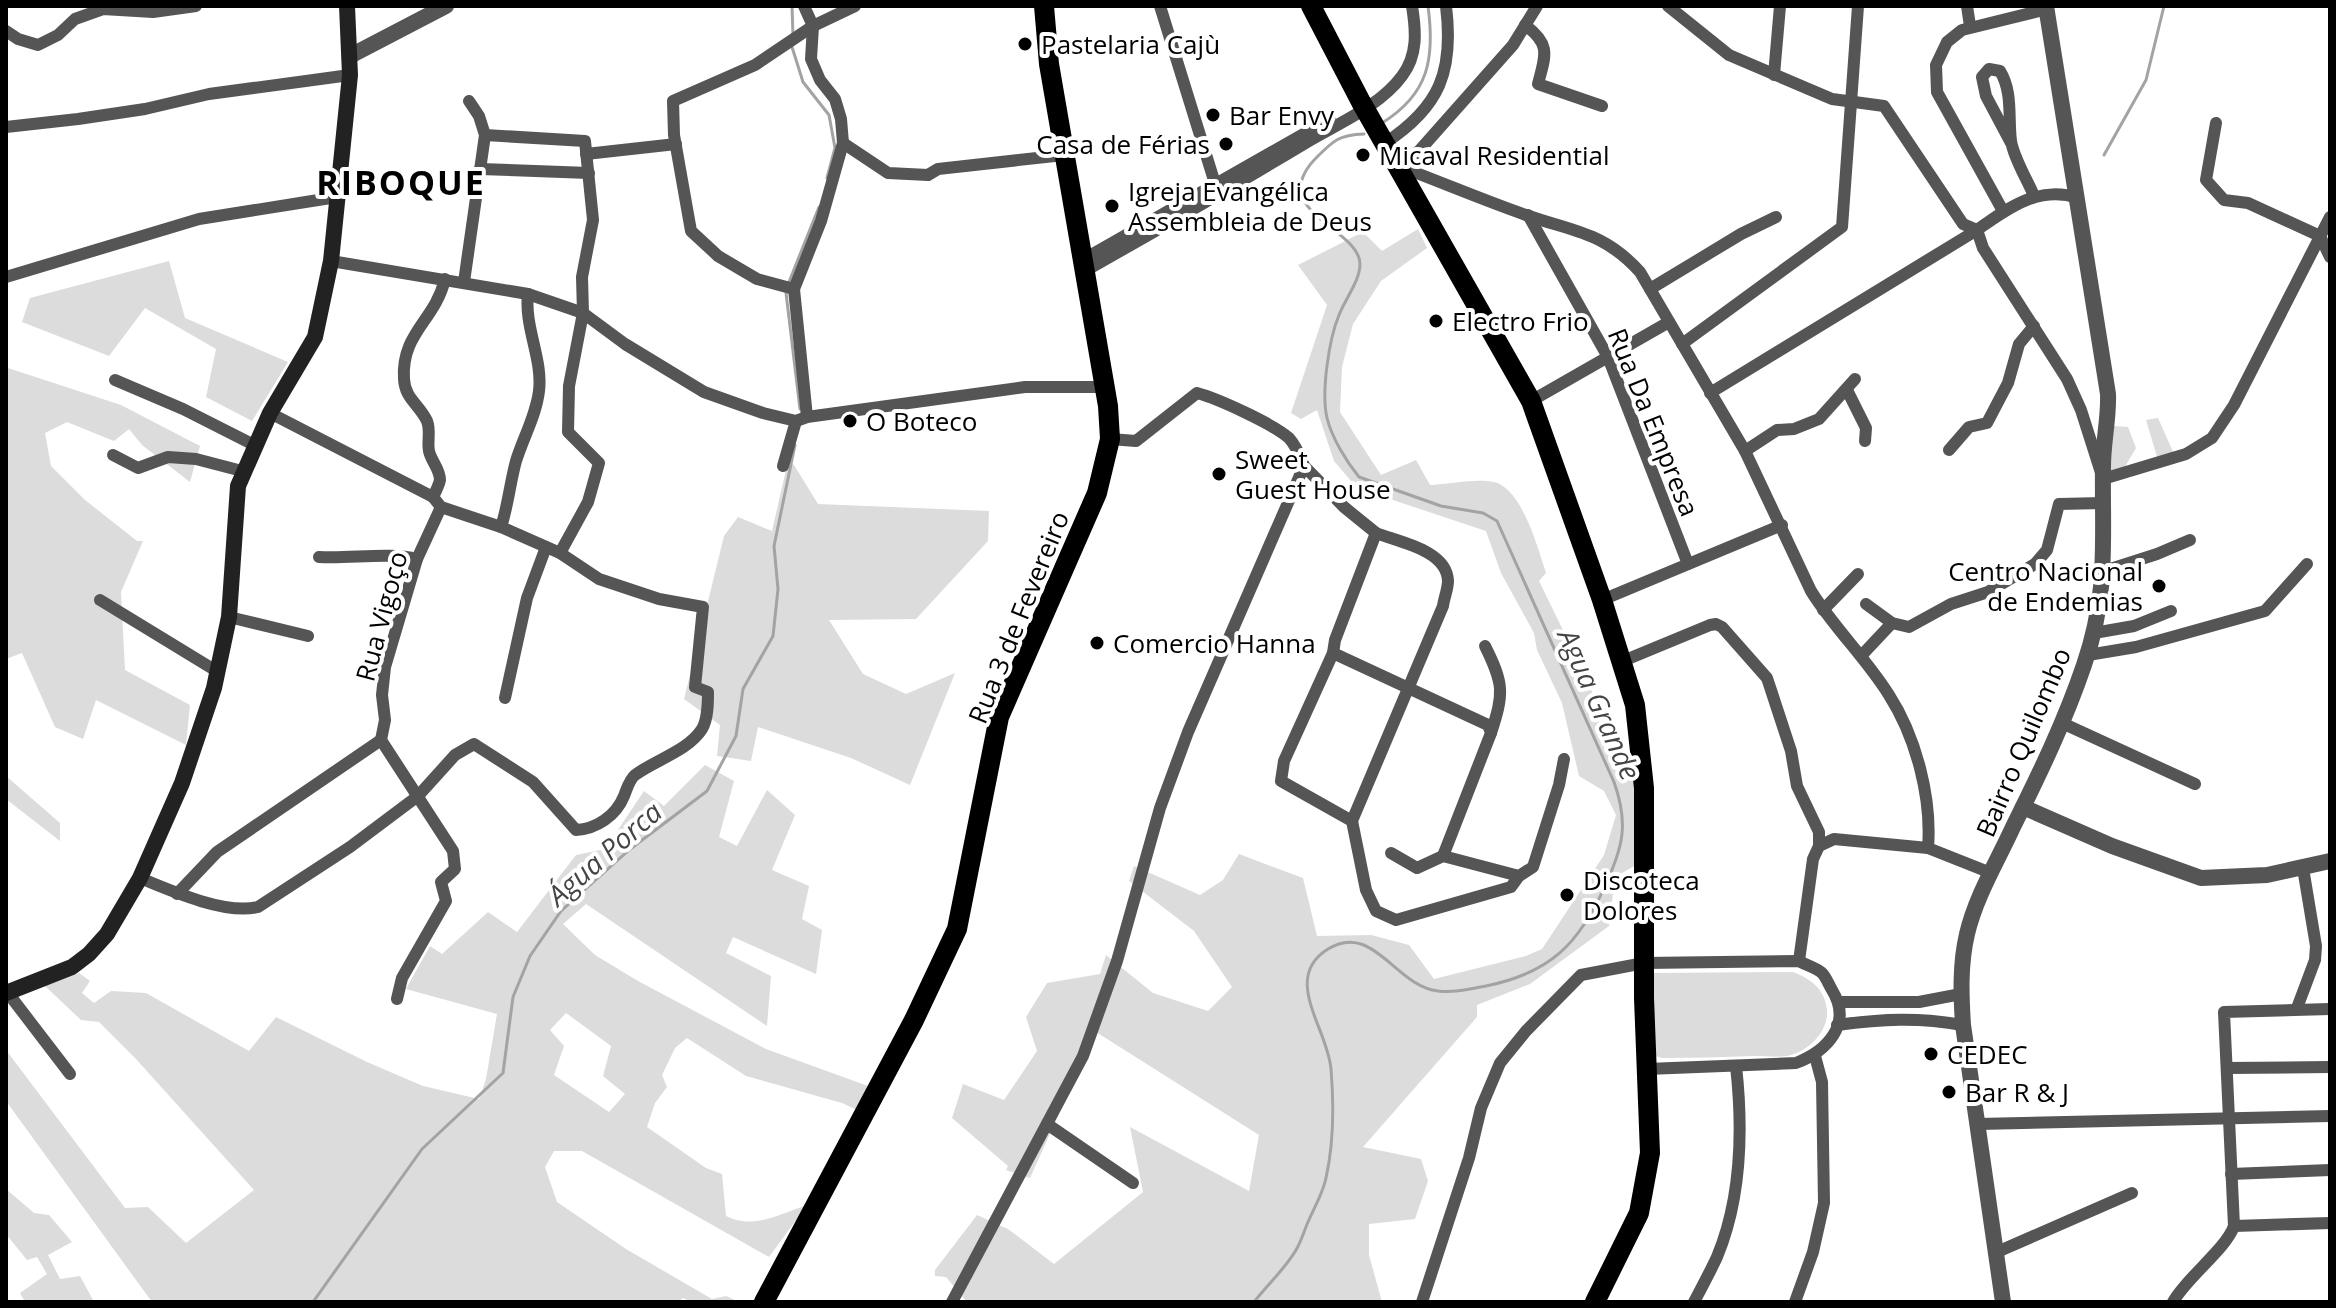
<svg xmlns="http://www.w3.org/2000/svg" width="2336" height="1308" viewBox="0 0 2336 1308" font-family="'Open Sans',sans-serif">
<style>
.green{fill:#dcdcdc;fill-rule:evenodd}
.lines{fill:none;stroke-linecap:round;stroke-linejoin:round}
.stream{stroke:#a3a3a3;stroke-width:3}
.minor{stroke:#555;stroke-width:12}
.tertiary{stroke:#555;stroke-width:16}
.secondary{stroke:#222;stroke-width:16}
.primary{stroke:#000;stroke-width:20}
.poi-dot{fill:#000;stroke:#fff;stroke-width:3}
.labels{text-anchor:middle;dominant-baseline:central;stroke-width:8;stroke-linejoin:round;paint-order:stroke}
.poi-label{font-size:26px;fill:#000;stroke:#fff;text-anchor:start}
.street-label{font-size:26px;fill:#000;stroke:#fff}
.water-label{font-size:28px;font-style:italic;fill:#444;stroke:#fff}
.district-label{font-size:34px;font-weight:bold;letter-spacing:2px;fill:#000;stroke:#fff}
</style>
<rect width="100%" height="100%" fill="#fff"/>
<g class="green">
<path d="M1418,229L1427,248L1381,281L1353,324L1342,367L1340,412L1381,475L1416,460L1430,485C1448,484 1478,478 1494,482C1522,488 1538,549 1546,573L1539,581L1584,673L1621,761H1644L1636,865L1615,877L1609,926L1530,984L1477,1005V1017L1363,1147L1421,1159L1428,1181L1415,1219L1369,1224V1255L1382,1302H967L946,1277L935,1276V1270L977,1215L1008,1229L1054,1264L1143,1192L1130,1127L1249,1191L1259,1135L1096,1032L1030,1178L1006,1170L1008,1166L952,1118L963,1084L1004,1100L1037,1051L1026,1017L1047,983L1100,974L1106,955L1153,993L1208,1011L1232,987L1194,931L1129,881L1134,866L1200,895L1223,880L1239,854L1303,878L1317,936L1371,935L1409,945L1434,979L1526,956L1542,949L1604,855L1616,815L1604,791L1579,776L1562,703L1537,650L1534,633L1501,573L1486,531L1357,488L1334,461L1317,410L1301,419L1291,413L1327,305L1298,265L1363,232L1382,251Z"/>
<path d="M169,261L185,318L288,362L252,421L206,397L216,349L145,308L109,356L22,322L30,298Z"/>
<path d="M8,368L121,405L200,446L190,482L142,445L129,429L114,441L67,422L45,433L51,466L85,500L137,541H143L121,592L125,670L190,705L186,745L96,700L83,739L55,727L22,653L6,659Z"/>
<path d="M2158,418L2174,454L2158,460L2146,420Z"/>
<path d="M2114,426L2128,427L2136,448L2123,470L2107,473Z"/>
<path d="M788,461L794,465L818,504L989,511L988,541L916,619L829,620L863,674L906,694L955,673L910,785L851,758L758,727L751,761L717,756L720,725L684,699L724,536L738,517L772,531Z"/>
<path d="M705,765L734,781L719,837L737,846L767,790L795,815L772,870L809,886L802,919L822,930L816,974L733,937L726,953L771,976L767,1026L586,904L563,924L595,955L638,981L766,1049L868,1086L857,1110L842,1103L746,1076L687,1038L675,1048L662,1075L667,1087L655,1103L647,1127L706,1168L722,1174L726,1216C753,1230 780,1214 807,1205L769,1257L582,1151H554L545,1167L557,1202L626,1249L712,1299L726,1296L739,1302H692L683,1298L678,1302H152L6,1101V1050L125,1208L148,1207L186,1243L254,1190L136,1059L99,1022L81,1020L45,986L79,973L90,981L82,993L94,1003L111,991L146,993L249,1051L276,1017L367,1062L423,1086L479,1099L486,1079L497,1014L406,989L430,946L442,954L488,912L517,932L576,855L605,849L644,791L664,806ZM566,1013L611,1046L603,1076L625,1094L609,1112L554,1075L564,1046L550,1030Z"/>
<path d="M6,776L60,823V841L6,799Z"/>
<path d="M1793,972C1811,979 1825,989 1827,1010C1829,1030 1810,1050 1791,1055C1780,1058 1766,1056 1754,1056C1723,1057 1692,1058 1662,1058L1655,1056L1652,973Z"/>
<path d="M6,1189L34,1213L49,1215L72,1242L48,1255L60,1279L80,1276L94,1302H25L20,1293L47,1274L37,1257L27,1260L6,1234Z"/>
</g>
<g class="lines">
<g class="stream">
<path d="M792,6L793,36"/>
<path d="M792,47L803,82L829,115L835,148L827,178"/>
<path d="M1382,123C1429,94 1435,58 1428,6"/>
<path d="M2104,155L2146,80L2164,6"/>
<path d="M789,282L819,207"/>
<path d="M786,293L800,409"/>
<path d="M313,1302L422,1149L503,1073L513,997L530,956L561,911L629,850L707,791L736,736L743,689L773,636L778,589L774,546L795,445"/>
<path d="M1254,1302C1267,1285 1285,1269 1296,1250C1301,1242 1304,1231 1308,1222C1314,1208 1323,1193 1326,1178C1334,1142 1334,1105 1331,1069C1328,1029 1281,978 1328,949C1373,921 1396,987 1438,991C1454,993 1470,989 1486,986C1550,973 1579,944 1605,886C1623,847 1629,824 1614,782L1497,521L1483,513L1441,506L1359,477C1346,461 1332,438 1327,418C1321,392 1329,339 1339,315C1345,299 1360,281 1360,264C1360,228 1263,211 1317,157C1334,140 1339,135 1364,134"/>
</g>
<g class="minor">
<path d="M804,6L813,26L811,59L820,80L835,99L841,119L843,143L821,221L794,289L807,417"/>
<path d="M1160,6L1217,190"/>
<path d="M1668,6L1729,55L1832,99L1884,106L1963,224L1977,230L1983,248L2067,379L2081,410L2103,479L2186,454L2212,438L2234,405L2330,217"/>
<path d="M1967,6L1970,26"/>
<path d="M1525,25C1552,45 1545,56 1538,84L1602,106"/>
<path d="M6,31L18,39L38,45L58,35L75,19L103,9L153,12L196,6"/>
<path d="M1774,75L1780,6"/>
<path d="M2216,123L2206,180L2224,200L2248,203L2320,236L2330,257"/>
<path d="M6,127L78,119L145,109L209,94L350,75"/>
<path d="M485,135L585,141L593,220L582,277L583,313L569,386L568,432L599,463L588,502L560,553"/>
<path d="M843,143L888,173L928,175L938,169L1064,155"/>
<path d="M1385,143C1440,107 1454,71 1446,6"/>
<path d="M2011,143L1986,96L1982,77L1989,69L2000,71C2013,92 2008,118 2011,141C2014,159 2027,179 2034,196"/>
<path d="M586,154L676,144"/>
<path d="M1398,166C1441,182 1483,200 1526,215C1574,232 1604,232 1640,272L1745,451L1811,591C1834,628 1866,658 1889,695C1916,737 1932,798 1928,848"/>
<path d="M1398,166L1419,151L1513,45L1537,6"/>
<path d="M480,169L589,173"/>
<path d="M2003,211L1937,92L1936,65L1947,42L1962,30L2047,9"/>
<path d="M1528,215L1608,357L1688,564"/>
<path d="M1084,259L1330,119"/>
<path d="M331,261L528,294L583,313L625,344L704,392L763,413L796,421L807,417L1025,387H1105"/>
<path d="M1085,271C1159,229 1234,186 1307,142C1339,123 1380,106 1402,76C1418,55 1416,31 1412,6"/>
<path d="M6,277L199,219L337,197"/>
<path d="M464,282L485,135L479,116L469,101"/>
<path d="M794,289L757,279L718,256L691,231L674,135L673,101L755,65L813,26L855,6"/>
<path d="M1650,289L1741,234L1776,217"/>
<path d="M1682,344L1842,227L1858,6"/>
<path d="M115,380L183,409L254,445"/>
<path d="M1847,390L1866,428L1865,441"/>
<path d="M1710,393L1977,230C2008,208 2039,185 2078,198"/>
<path d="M1531,401L1669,322"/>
<path d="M1949,450L1969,427L1987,423L2008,383L2019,344L2034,326"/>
<path d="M1745,451L1777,430L1794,429L1819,419L1855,379"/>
<path d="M113,455L138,468L168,457L196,459L242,471"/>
<path d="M783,466L796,421"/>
<path d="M1304,466L1344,507L1376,533L1335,640L1333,653L1488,725L1491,733L1443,856L1519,876L1533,867L1559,785L1564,759"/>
<path d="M433,497C436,491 439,485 440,480C440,469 431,461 429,451C427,441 431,431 427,421C419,404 405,399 404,379C401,333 435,321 445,279"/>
<path d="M501,527C508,506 510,483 516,461C523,438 536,416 539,391C543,359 524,327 528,294"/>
<path d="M319,557C350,559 389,552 417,559"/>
<path d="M2104,571L2157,554L2190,540"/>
<path d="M100,600L218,672"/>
<path d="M1602,600L1782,525"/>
<path d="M1866,604L1892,623L1909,627L1951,604L1988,592L2035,564L2047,550L2059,504L2103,503"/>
<path d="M1823,610L1858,574"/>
<path d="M229,617L308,636"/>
<path d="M2094,633L2134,626L2171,611"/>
<path d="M1485,646C1504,684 1504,693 1491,733"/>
<path d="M1333,653L1284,761L1281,781L1352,821L1366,890L1376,911L1396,920L1511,887L1519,876"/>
<path d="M2088,655L2136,647L2265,611L2307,564"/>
<path d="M1861,656L1892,623"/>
<path d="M1623,661L1710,625L1716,624L1722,627L1767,678L1791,751L1797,786L1819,832V846"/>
<path d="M505,698L527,598L546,547"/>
<path d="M2062,723L2195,784"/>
<path d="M381,740L453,851L455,869L441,882L446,901L402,978L397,999"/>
<path d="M381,740L385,720L382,695L385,667L417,559L441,507"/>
<path d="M1352,821L1443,606C1444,598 1448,589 1448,581C1447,550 1399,542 1376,533"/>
<path d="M1391,853L1417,868L1443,856"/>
<path d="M140,878C171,891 226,915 258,907L350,847L418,796L455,755L474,744L533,782L576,830C596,829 616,816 624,796C627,789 629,780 635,775C655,760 688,751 702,729C708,719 708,703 708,692L695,687L703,607L659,599L599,579L560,553L501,527L441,507L433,497L270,413"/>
<path d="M177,894L217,852L381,740"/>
<path d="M1799,961L1813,859L1819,846L1834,839L1928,848L1991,873"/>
<path d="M8,993L70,1074"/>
<path d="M1839,1002H1919L1961,994"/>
<path d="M2297,1008L2315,960L2316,946L2303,868"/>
<path d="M1837,1025C1882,1019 1918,1017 1963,1025"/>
<path d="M2227,1068L2330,1067"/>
<path d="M1047,1124L1133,1183"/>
<path d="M1978,1124L2330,1116"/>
<path d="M2231,1174L2330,1170"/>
<path d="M2234,1226L2330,1223"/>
<path d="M1997,1252L2132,1193"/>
<path d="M952,1302L1083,1056L1117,961L1160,808L1188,732L1304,466C1300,456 1297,447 1289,438C1273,424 1219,399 1197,393L1136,441L1110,439"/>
<path d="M1422,1302L1469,1158L1481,1108L1500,1063L1526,1031L1581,975L1644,963L1799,961C1806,965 1817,968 1822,973C1826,977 1829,985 1832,990C1853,1024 1827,1051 1796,1063L1647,1069"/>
<path d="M1694,1302C1702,1287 1710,1272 1717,1257C1742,1197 1743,1129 1736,1066"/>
<path d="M1795,1302L1813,1252L1824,1203L1822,1082L1815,1056"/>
<path d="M2173,1302C2187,1277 2226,1249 2234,1226L2224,1012L2330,1009"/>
</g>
<g class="tertiary">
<path d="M350,56L446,6"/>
<path d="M2023,807L2112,846L2201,878L2267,875L2330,861"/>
<path d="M2003,1302L1963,1025C1961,994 1960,964 1967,934C1976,896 1997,862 2013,827C2039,775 2065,721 2084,665C2109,593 2102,540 2103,466C2103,442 2109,418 2108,394L2046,6"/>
</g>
<path class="secondary" d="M6,993L72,967L89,954L107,934L140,878L182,783L214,688L229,617L238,486L270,413L315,337L331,261L350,75L347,6"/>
<g class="primary">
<path d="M1311,6L1361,102L1531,401L1602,600L1635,705L1644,788V998L1650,1153L1639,1213L1595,1302"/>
<path d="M764,1302L914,1020L957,929L999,717L1097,493L1110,439L1108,406L1049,64L1044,6"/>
</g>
</g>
<g class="poi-dot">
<circle cx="1025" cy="44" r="8"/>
<circle cx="1213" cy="115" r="8"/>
<circle cx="1226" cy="144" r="8"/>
<circle cx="1363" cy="155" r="8"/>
<circle cx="1112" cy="206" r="8"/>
<circle cx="1436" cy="321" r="8"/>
<circle cx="850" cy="421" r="8"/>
<circle cx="1219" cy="474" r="8"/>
<circle cx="2159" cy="586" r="8"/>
<circle cx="1097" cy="643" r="8"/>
<circle cx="1567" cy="895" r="8"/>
<circle cx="1931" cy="1054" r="8"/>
<circle cx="1949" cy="1092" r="8"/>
</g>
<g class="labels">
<g class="poi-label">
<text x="1041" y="44">Pastelaria Cajù</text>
<text x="1229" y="115">Bar Envy</text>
<text x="1210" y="144" text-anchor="end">Casa de Férias</text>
<text x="1379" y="155">Micaval Residential</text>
<text x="1128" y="191">Igreja Evangélica<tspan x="1128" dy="30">Assembleia de Deus</tspan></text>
<text x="1452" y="321">Electro Frio</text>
<text x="866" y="421">O Boteco</text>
<text x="1235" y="459">Sweet<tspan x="1235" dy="30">Guest House</tspan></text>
<text x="2143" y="571" text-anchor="end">Centro Nacional<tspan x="2143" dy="30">de Endemias</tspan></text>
<text x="1113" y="643">Comercio Hanna</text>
<text x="1583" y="880">Discoteca<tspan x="1583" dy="30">Dolores</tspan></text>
<text x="1947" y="1054">CEDEC</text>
<text x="1965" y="1092">Bar R &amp; J</text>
</g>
<g class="street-label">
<text transform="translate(1654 422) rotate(68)">Rua Da Empresa</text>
<text transform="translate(381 616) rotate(-75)">Rua Vigoço</text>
<text transform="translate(1018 617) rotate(-68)">Rua 3 de Fevereiro</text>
<text transform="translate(2023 742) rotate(-67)">Bairro Quilombo</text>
</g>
<g class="water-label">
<text transform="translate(1600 704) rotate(66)">Agua Grande</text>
<text transform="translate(604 853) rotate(-41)">Água Porca</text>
</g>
<g class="district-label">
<text x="401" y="182">RIBOQUE</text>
</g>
</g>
<rect width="2336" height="1308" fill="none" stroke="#000000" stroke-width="16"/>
</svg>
